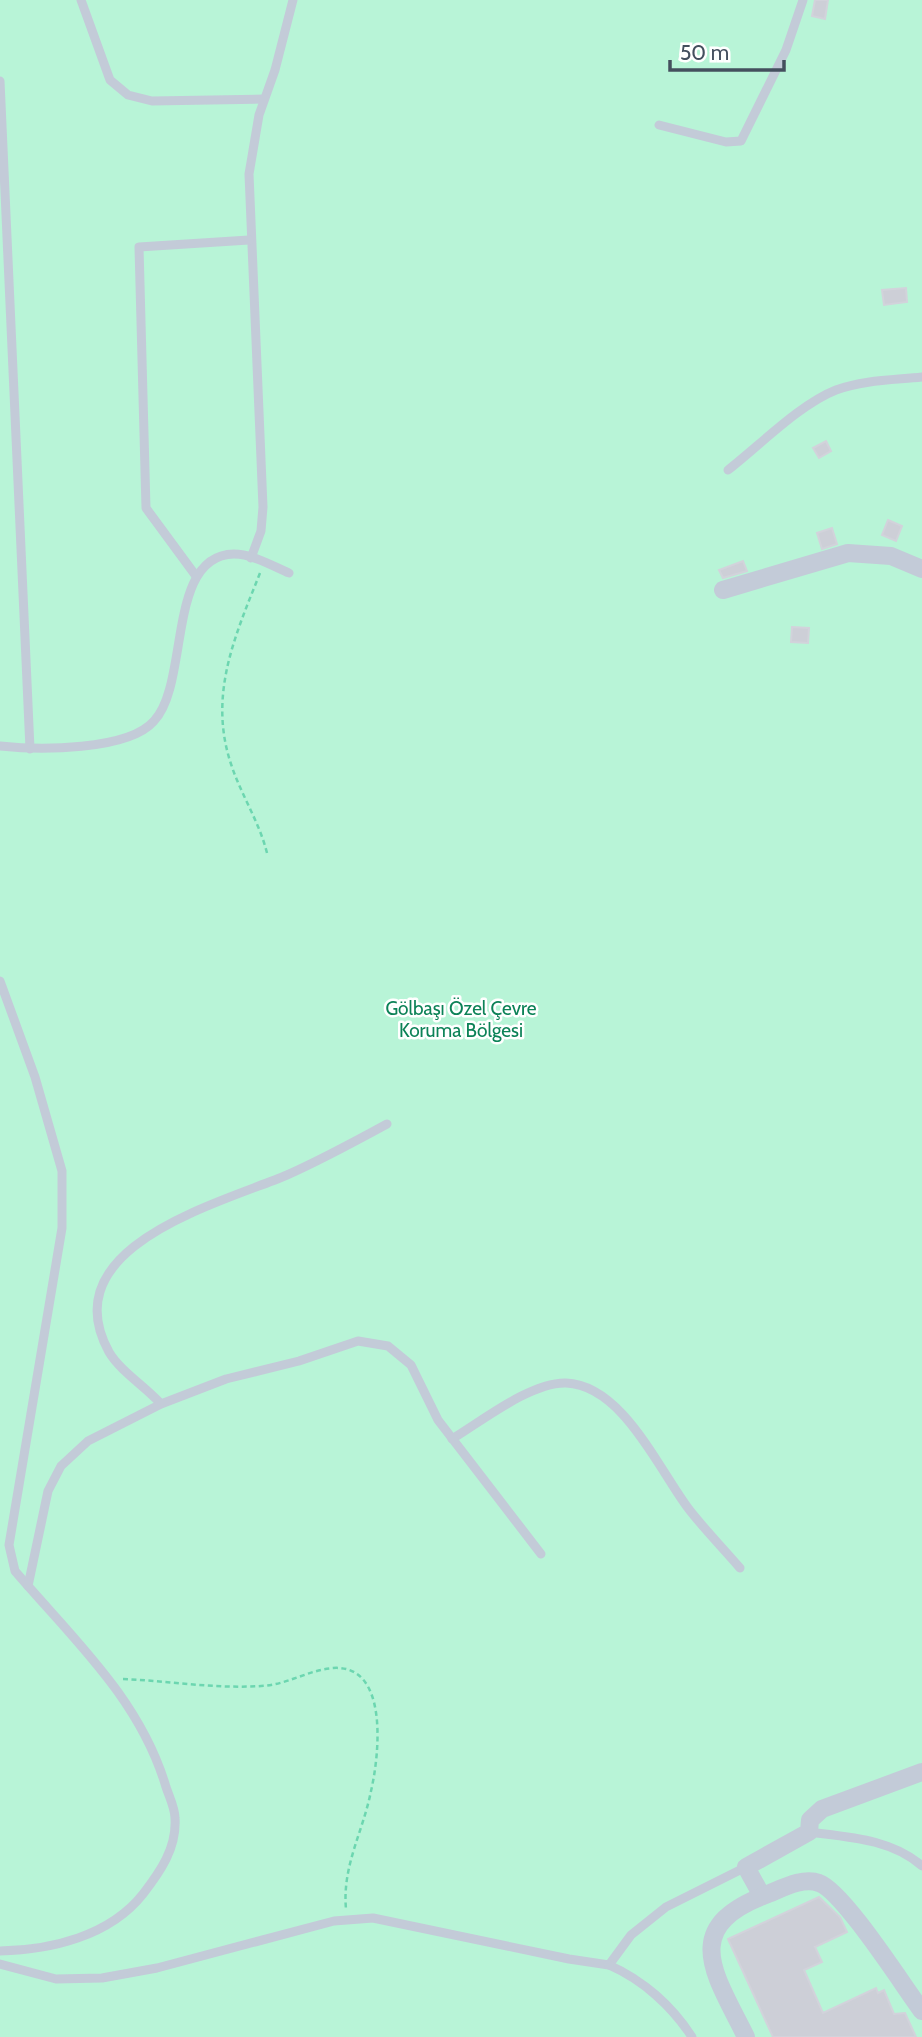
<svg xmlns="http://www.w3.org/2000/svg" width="922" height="2037" viewBox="0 0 922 2037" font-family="Cabin,sans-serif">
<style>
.green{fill:#b8f4d7}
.building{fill:#cdcfd7;stroke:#d2d3db;stroke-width:2}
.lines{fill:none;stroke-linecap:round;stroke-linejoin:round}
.path{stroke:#6cd6b0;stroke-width:2.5;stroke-dasharray:5 3.5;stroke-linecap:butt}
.service{stroke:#c3cbd8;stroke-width:9}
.minor{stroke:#c3cbd8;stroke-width:18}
.labels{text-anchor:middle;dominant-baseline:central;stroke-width:5;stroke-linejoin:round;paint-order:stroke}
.park-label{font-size:19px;fill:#0c8257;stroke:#fff}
</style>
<rect width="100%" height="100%" fill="#f2efee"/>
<rect class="green" x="0" y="0" width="922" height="2037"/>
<g class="building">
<path d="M815,0H828L825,19L812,16Z"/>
<path d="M906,288L907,302L884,305L882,290Z"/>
<path d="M826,441L831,451L819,458L813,448Z"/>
<path d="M888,520L902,526L896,541L882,535Z"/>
<path d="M832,528L837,544L822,549L817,533Z"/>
<path d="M743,561L747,571L723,578L719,570Z"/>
<path d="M792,627L809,628L808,643L791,642Z"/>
<path d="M819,1897L840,1917L847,1932L815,1947L822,1962L804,1970L823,2013L876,1988L878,1993L884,1990L894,2014L905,2013L916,2037H773L728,1939Z"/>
</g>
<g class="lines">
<g class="path">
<path d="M260,573C235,636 208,695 231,764C241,795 259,821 267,853"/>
<path d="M123,1679C169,1681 216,1689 261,1686C287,1685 308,1670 333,1668C390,1664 379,1757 371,1791C363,1832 342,1866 346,1909"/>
</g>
<g class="service">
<path d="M81,0L110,80L128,95L152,101L264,99"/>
<path d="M0,81L30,749"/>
<path d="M659,125L726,142L741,141L786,50L803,0"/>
<path d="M728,470C759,446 800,404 836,390C863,380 894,380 922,377"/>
<path d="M251,558L261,531L263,507L249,174L259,115L275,70L293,0"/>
<path d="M196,576L146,508L139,247L249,240"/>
<path d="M0,746C38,750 128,751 154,721C190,683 166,555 234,554C252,554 273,566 289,573"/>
<path d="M0,981L35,1077L62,1171V1228L9,1545L15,1571C73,1639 140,1699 166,1787C169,1796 175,1808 175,1818C177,1848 160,1872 143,1894C110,1936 51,1950 0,1951"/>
<path d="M161,1404C146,1387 120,1371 109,1352C51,1246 221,1203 287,1175C321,1160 354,1142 387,1124"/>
<path d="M452,1439C482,1421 531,1382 566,1383C622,1385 658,1468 688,1508C704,1529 723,1548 740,1568"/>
<path d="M28,1586L48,1491L61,1466L88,1441L161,1404L226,1379L299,1361L358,1341L388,1346L411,1365L438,1420L541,1554"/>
<path d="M809,1832C848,1837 892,1839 922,1866"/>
<path d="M0,1964L56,1979L102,1978L157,1968L334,1921L373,1918L569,1959L609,1965L631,1935L666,1907L746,1867"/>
<path d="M609,1965C643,1980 672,2006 692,2037"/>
</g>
<g class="minor">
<path d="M723,590L848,553L891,556L922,569"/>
<path d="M762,1896L746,1867L809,1832L810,1820L822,1809L922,1772"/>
<path d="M746,2037C715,1974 678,1927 768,1894C783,1888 803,1877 819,1883C843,1891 904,1987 922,2011"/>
</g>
</g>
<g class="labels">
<g class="park-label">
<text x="461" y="1008">Gölbaşı Özel Çevre<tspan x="461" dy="22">Koruma Bölgesi</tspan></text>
</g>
</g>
<path d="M670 60v10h114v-10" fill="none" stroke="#444f5e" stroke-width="3.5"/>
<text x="680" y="60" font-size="21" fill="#444f5e" stroke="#ffffff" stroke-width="5" paint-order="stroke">50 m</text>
</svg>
